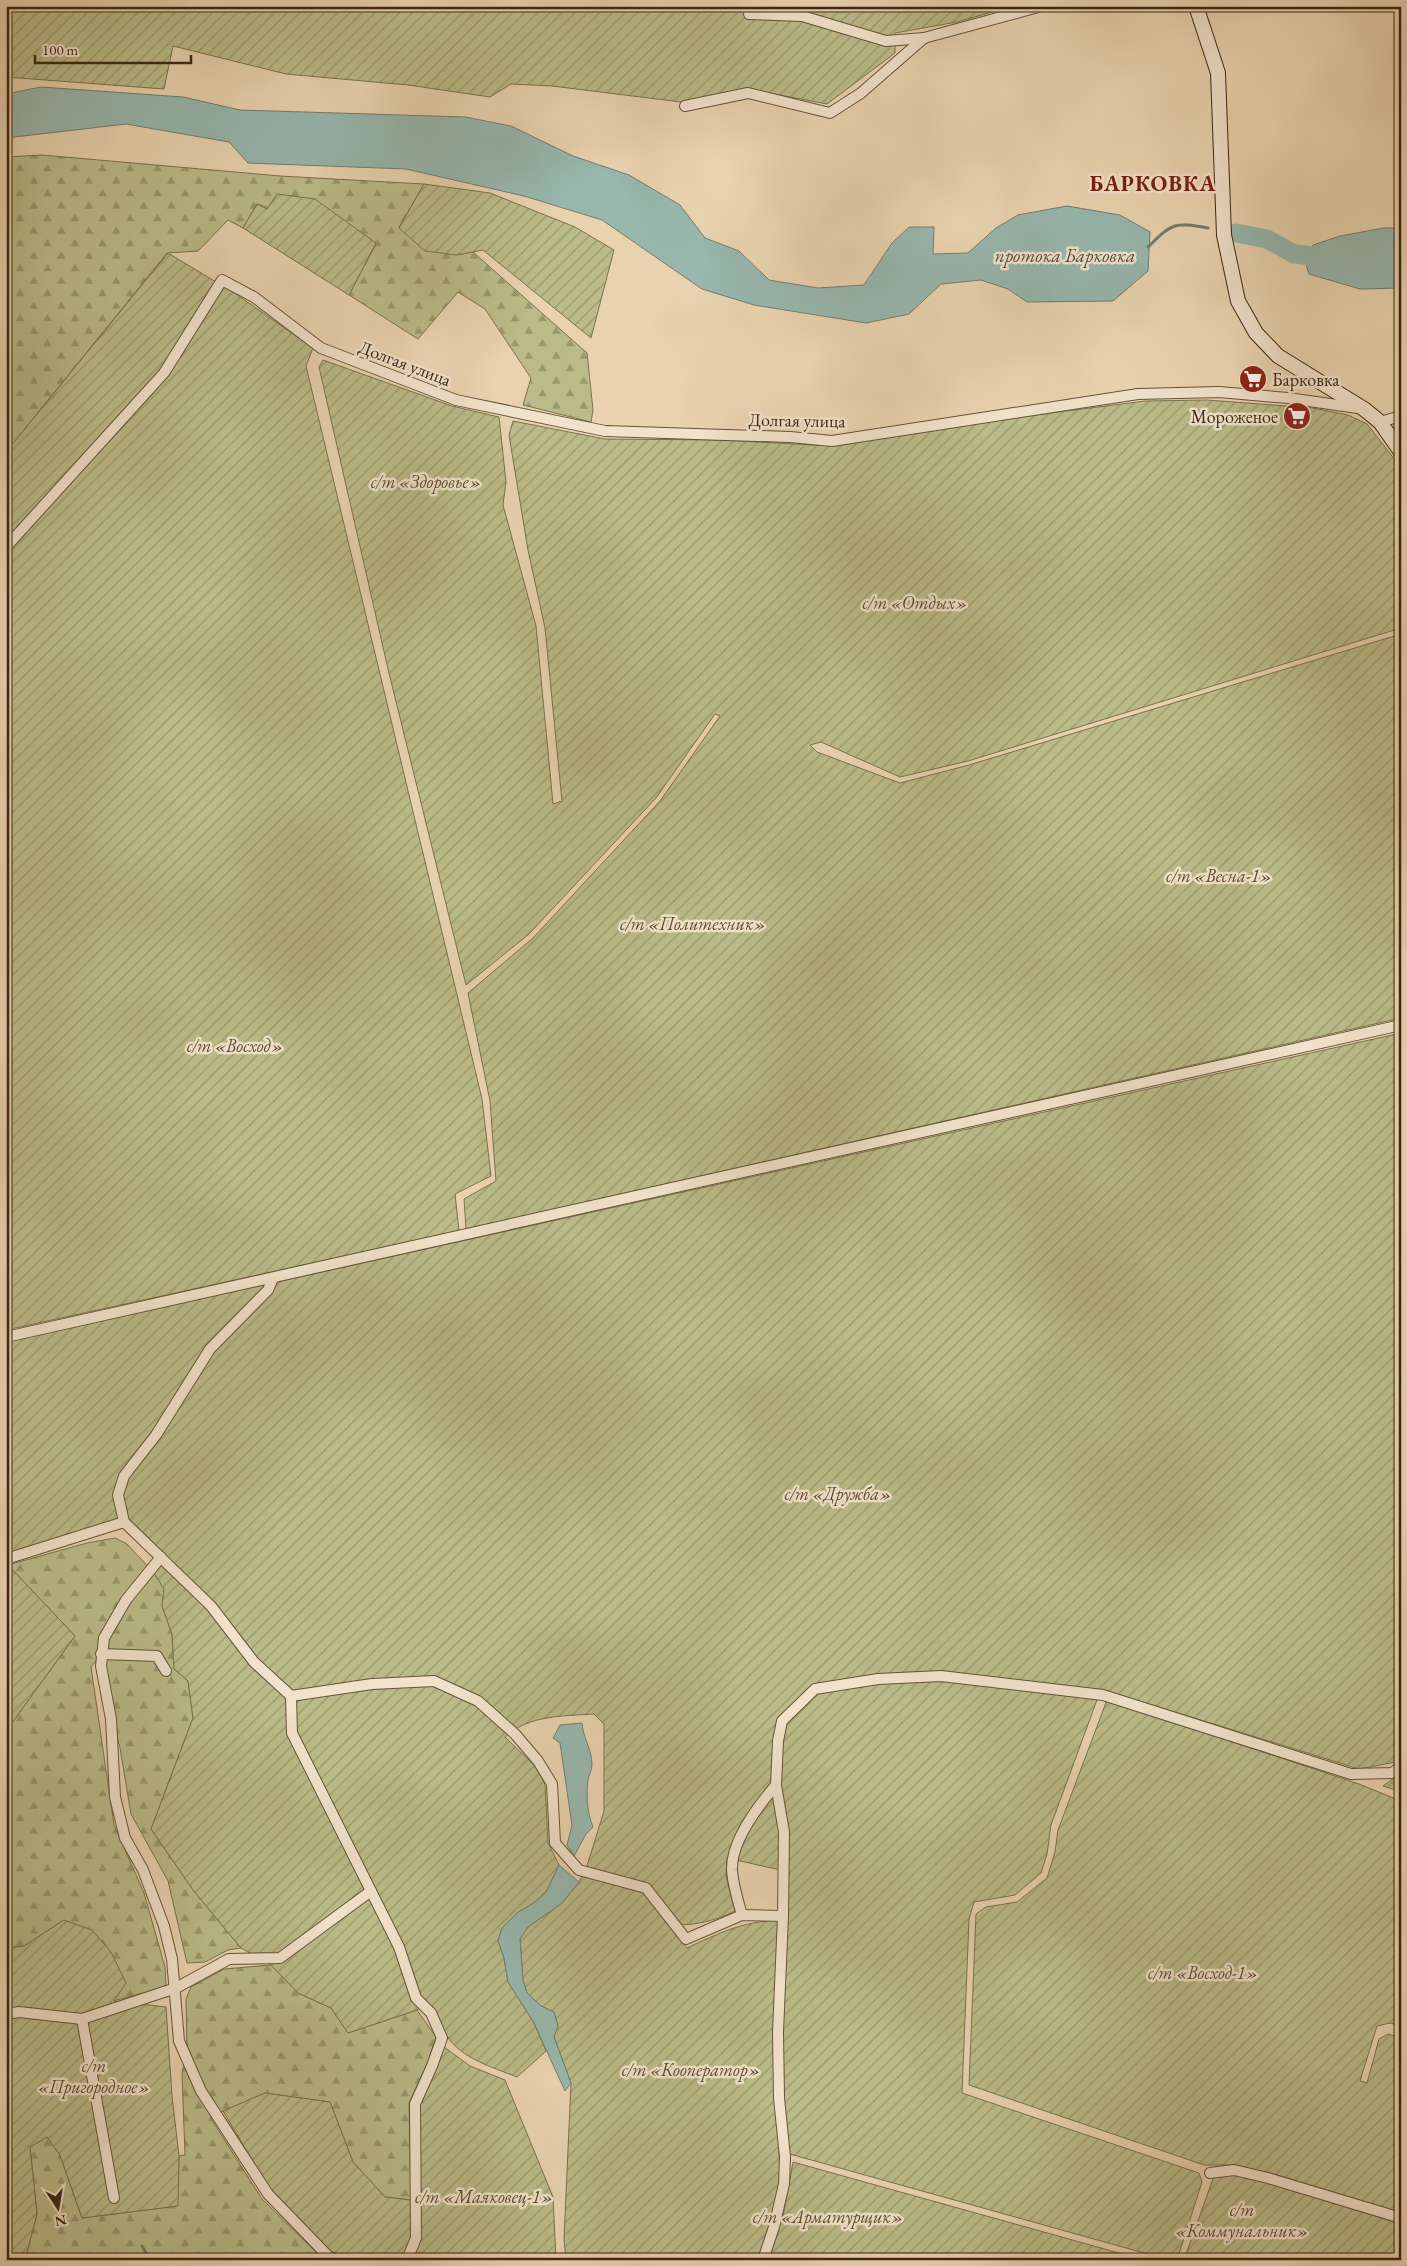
<svg xmlns="http://www.w3.org/2000/svg" width="1407" height="2266" viewBox="0 0 1407 2266" font-family="'EB Garamond',serif">
<style>
.forest{fill:url(#forest-firs);stroke:#7a714e}
.garden{fill:url(#garden-furrows);stroke:#7a714e;fill-rule:evenodd}
.water{fill:#97b7ad;stroke:#727d6f}
.lines{fill:none;stroke-linecap:round;stroke-linejoin:round}
.stream{stroke:#727d6f;stroke-width:3}
.river{stroke:#97b7ad;stroke-width:19}
.minor-casing{stroke:#66523a;stroke-width:12}
.secondary-casing{stroke:#3a2713;stroke-width:16}
.minor{stroke:#f1e2cb;stroke-width:10}
.secondary{stroke:#f1e2cb;stroke-width:14}
.labels{text-anchor:middle;dominant-baseline:central;stroke-width:5;stroke-linejoin:round;paint-order:stroke}
.street-label{font-size:18px;fill:#3a2713;stroke:#f1e2cb}
.poi-label{font-size:18px;fill:#3a2713;stroke:#f1e2cb;text-anchor:start}
.park-label{font-size:18px;font-style:italic;fill:#5a4c30;stroke:#f1e2cb}
.water-label{font-size:19px;font-style:italic;fill:#514b3a;stroke:#f1e2cb}
.district-label{font-size:22px;font-weight:bold;letter-spacing:1px;fill:#7a1f14;stroke:#f1e2cb}
</style>
<defs>
<pattern id="forest-firs" width="22" height="20" patternUnits="userSpaceOnUse" patternTransform="scale(1.25)"><rect width="22" height="20" fill="#babb88"/><path d="M5 1l3.5 6h-7zM16 11l3.5 6h-7z" fill="#98986e"/></pattern>
<pattern id="garden-furrows" width="10" height="10" patternUnits="userSpaceOnUse" patternTransform="scale(1.25)"><rect width="10" height="10" fill="#babb88"/><path d="M-1 1l2-2M0 10L10 0M9 11l2-2" fill="none" stroke="#98986e"/></pattern>
</defs>
<rect width="100%" height="100%" fill="#e9d3af"/>
<filter id="stains"><feTurbulence type="fractalNoise" baseFrequency=".004" numOctaves="4"/><feColorMatrix values="0 0 0 0 .2 0 0 0 0 .09 0 0 0 0 .02 0 0 0 .5 -.17"/></filter>
<radialGradient id="worn" r=".72"><stop offset=".6" stop-color="#630" stop-opacity="0"/><stop offset="1" stop-color="#630" stop-opacity=".3"/></radialGradient>
<g class="forest">
<path d="M42,155L280,176L424,184L399,227L456,255L473,252L587,353L593,410L591,422L523,405L531,378L485,309L458,292L418,339L349,295L376,244L257,204L243,228L228,220L198,251L167,253L6,452V157Z"/>
<path d="M115,1538L127,1544L154,1573L164,1589L162,1606L172,1634L174,1669L188,1681L193,1718L151,1829L193,1890L241,1948L228,1950L205,1962L187,1963L168,1881L131,1814L120,1748L97,1660L91,1667L114,1825L144,1893L165,1967L166,1987L113,2001L64,1920L24,1946L6,1948V1731L75,1636L8,1565L87,1543Z"/>
<path d="M271,1965L298,1993L331,2008L348,2033L417,2010L436,2037L427,2064L409,2103L411,2200L385,2197L353,2162L330,2102L265,2093L210,2117L262,2199L320,2256L327,2260H25L37,2214L30,2147L47,2137L60,2155L82,2218L177,2206L179,2156L185,2155L182,2073L187,2052L186,1999L191,1987L224,1969Z"/>
</g>
<g class="garden">
<path d="M6,6H1013L957,22L895,33V53L827,104L748,89L689,103L552,86L511,84L490,97L408,85L286,74L173,46L164,89L6,77Z"/>
<path d="M424,184L490,193L575,227L614,250L591,338L483,250L456,255L425,251L399,228Z"/>
<path d="M277,194L315,199L376,243L349,295L243,228L257,204L267,209Z"/>
<path d="M168,253L236,294L313,348L306,366L482,1099L491,1176L455,1194L459,1231L6,1330V452Z"/>
<path d="M323,360L452,406L499,417L506,482L503,505L536,626L553,804L562,801L545,628L528,550L509,435L513,421L605,439L721,440L832,446L1004,419L1145,401L1207,400L1313,408L1348,415L1367,424L1395,460L1401,470V628L968,761L900,777L821,742L810,745L817,752L900,783L969,765L1401,634V1018L466,1229L464,1199L496,1181L490,1101L468,993L533,938L660,801L720,716L715,714L656,798L529,934L466,985L388,669L319,367Z"/>
<path d="M1401,1033V1761L1359,1769L1101,1689L1051,1825L1047,1854L1041,1873L1015,1895L974,1902L969,1919L962,2093L1199,2173L1202,2182L1177,2260H1169L779,2151L780,2185L772,2225L757,2260H566L564,2239L571,2083L554,2037L558,2026L554,2012L541,2006L527,1993L523,1980L520,1939L528,1927L562,1903L579,1882L587,1866L604,1811V1724L594,1714C564,1716 528,1715 505,1737L535,1766L545,1784L548,1843L559,1865L546,1892L535,1902L517,1913L502,1928L498,1941L504,1958L508,1982L533,2021L546,2051L517,2077C492,2067 462,2059 446,2035C438,2023 437,2013 425,2003L417,2010L348,2033L331,2008L298,1993L271,1965L241,1948L193,1890L151,1829L193,1718L188,1681L174,1669L172,1634L162,1606L164,1589L154,1573L168,1557L127,1517L6,1555V1342ZM727,1858L789,1872L786,1921C750,1918 719,1933 687,1948L669,1924C691,1927 715,1921 735,1911L726,1876Z"/>
<path d="M6,1559L8,1565L75,1636L6,1731Z"/>
<path d="M1107,1700L1359,1784L1401,1801V2026L1390,2023L1377,2026L1360,2081L1367,2083L1379,2039L1388,2034L1401,2038V2214L1269,2173L1234,2165H1204L969,2085L976,1914L986,1907L1017,1902L1047,1878L1055,1852L1058,1830Z"/>
<path d="M1401,1773V1792L1383,1786Z"/>
<path d="M64,1920L92,1930L111,1952L126,1983L114,2001L166,2007L172,2096L179,2156L178,2206L82,2218L60,2155L47,2137L30,2147L37,2214L25,2260H6V1948L24,1946Z"/>
<path d="M444,2047L470,2066L505,2080L553,2197L556,2260H347L329,2250L270,2190L223,2111L265,2093L330,2102L353,2162L385,2197L411,2200L418,2102Z"/>
<path d="M793,2162L1144,2260H768L784,2212Z"/>
<path d="M1234,2173L1401,2224V2260H1184L1214,2176Z"/>
</g>
<g class="water">
<path d="M41,87L183,97L240,110L465,117L511,126L573,156L629,175L680,205L705,238L739,251L769,280L818,288L864,285L892,243L909,227H934L933,254L968,253L996,228L1018,215L1067,206L1120,215L1150,232L1148,271L1113,301L1027,302L1008,289L981,280L941,284L909,314L866,323L754,305L702,289L602,220L524,196L406,169L248,163L229,142L126,124L6,138V94Z"/>
<path d="M1384,228H1401V288L1360,289L1309,274L1306,265L1313,245L1340,236Z"/>
<path d="M582,1723C583,1738 592,1749 592,1765C592,1770 589,1775 588,1780C586,1795 587,1813 593,1827L586,1834L574,1856L567,1845L572,1825L560,1743L553,1738L560,1725Z"/>
<path d="M559,1865L579,1882L562,1903L528,1927L520,1939L523,1980L527,1993L541,2006L554,2012L558,2026L554,2037L571,2083L565,2091L533,2021L508,1982L504,1958L498,1941L502,1928L517,1913L535,1902L546,1892Z"/>
</g>
<g class="lines">
<g class="stream">
<path d="M1148,247C1172,223 1174,222 1208,228"/>
<path d="M142,2246L150,2260"/>
</g>
<path class="river" d="M1236,233L1267,239L1294,254L1334,258"/>
<g class="minor-casing">
<g id="minor">
<path d="M749,14L802,16L886,41L924,38L1042,6"/>
<path d="M685,106L748,93L830,113L861,93L924,38"/>
<path d="M1380,422L1401,416"/>
<path d="M6,547L164,373L222,280L254,297L321,348L456,400L605,431L790,437L832,441L1138,394L1219,392L1288,398L1358,408"/>
<path d="M273,1278L268,1290L210,1349L156,1435L124,1476L118,1495L124,1522L211,1606L254,1662L291,1696L292,1733L399,1947L416,1998L431,2013L442,2038L432,2066L415,2104L416,2238L407,2260"/>
<path d="M6,1337L1401,1025"/>
<path d="M161,1557L126,1600L104,1638L101,1666L111,1719L115,1797L125,1838L143,1870L164,1926L172,1959L179,2041L201,2091L268,2194L328,2256L335,2260"/>
<path d="M6,1559L124,1522"/>
<path d="M101,1654L157,1656L166,1671"/>
<path d="M291,1696L372,1684L434,1681L478,1701L515,1734L538,1761L552,1784L555,1843L579,1870L646,1888L686,1939L742,1915L783,1916"/>
<path d="M742,1915C738,1901 733,1885 732,1870C731,1841 758,1806 776,1785"/>
<path d="M6,2014L19,2012L82,2019L176,1988L229,1959L280,1958L371,1891"/>
<path d="M82,2019L114,2198"/>
<path d="M1210,2173L1234,2170L1268,2178L1401,2218"/>
<path d="M763,2260L774,2227L784,2184L785,2157L779,2098L778,2032L783,1916L784,1832L776,1785L778,1741L782,1721L815,1689L878,1679L941,1676L1103,1695L1351,1774L1392,1773L1401,1767"/>
</g>
</g>
<g class="secondary-casing">
<path id="secondary" d="M1196,6L1218,73L1224,235L1238,301L1256,333L1278,356L1364,409L1380,422L1401,452"/>
</g>
<use href="#minor" class="minor"/>
<use href="#secondary" class="secondary"/>
</g>
<defs>
<g id="supermarket-disc" transform="scale(1.4375)"><circle r="9.5" fill="#8f2418" stroke="#f1e2cb"/><path d="M-6-5.5h2.5l.6 2H6L4.5 2H-2.5L-4.4-4H-6ZM-1.5 3.2a1.3 1.3 0 1 0 .1 0ZM3 3.2a1.3 1.3 0 1 0 .1 0Z" fill="#fff"/></g>
</defs>
<g fill-rule="evenodd">
<use href="#supermarket-disc" x="1253" y="379"/>
<use href="#supermarket-disc" x="1297" y="416"/>
</g>
<g class="labels">
<g class="street-label">
<text transform="translate(405 363) rotate(21)">Долгая улица</text>
<text transform="translate(797 420) rotate(1)">Долгая улица</text>
</g>
<g class="poi-label">
<text x="1272" y="379">Барковка</text>
<text x="1278" y="416" text-anchor="end">Мороженое</text>
</g>
<g class="park-label">
<text x="426" y="481">с/т «Здоровье»</text>
<text x="915" y="602">с/т «Отдых»</text>
<text x="1219" y="875">с/т «Весна-1»</text>
<text x="693" y="923">с/т «Политехник»</text>
<text x="235" y="1045">с/т «Восход»</text>
<text x="838" y="1493">с/т «Дружба»</text>
<text x="1203" y="1972">с/т «Восход-1»</text>
<text x="94" y="2065">с/т<tspan x="94" dy="21">«Пригородное»</tspan></text>
<text x="691" y="2069">с/т «Кооператор»</text>
<text x="484" y="2196">с/т «Маяковец-1»</text>
<text x="1242" y="2209">с/т<tspan x="1242" dy="21">«Коммунальник»</tspan></text>
<text x="828" y="2216">с/т «Арматурщик»</text>
</g>
<g class="water-label">
<text x="1065" y="255">протока Барковка</text>
</g>
<g class="district-label">
<text x="1153" y="183">БАРКОВКА</text>
</g>
</g>
<rect width="1407" height="2266" fill="none" stroke="#e9d3af" stroke-width="25"/>
<rect x="8" y="8" width="1392" height="2251" fill="none" stroke="#3a2713" stroke-width="2.5"/>
<rect x="12" y="12" width="1382" height="2241" fill="none" stroke="#3a2713"/>
<g transform="translate(58 2208) rotate(168)" stroke="#f1e2cb" stroke-width="4" paint-order="stroke">
<path d="M0-4L9 19L0 12L-9 19Z" fill="#3a2713"/>
<text y="-8" font-size="14" font-weight="bold" text-anchor="middle" fill="#3a2713">N</text>
</g>
<path d="M35 55v8h156v-8" fill="none" stroke="#3a2713" stroke-width="2.5"/>
<text x="42" y="55" font-size="15" fill="#3a2713" stroke="#f1e2cb" stroke-width="4" paint-order="stroke">100 m</text>
<rect width="100%" height="100%" filter="url(#stains)"/>
<rect width="100%" height="100%" fill="url(#worn)"/>
</svg>
